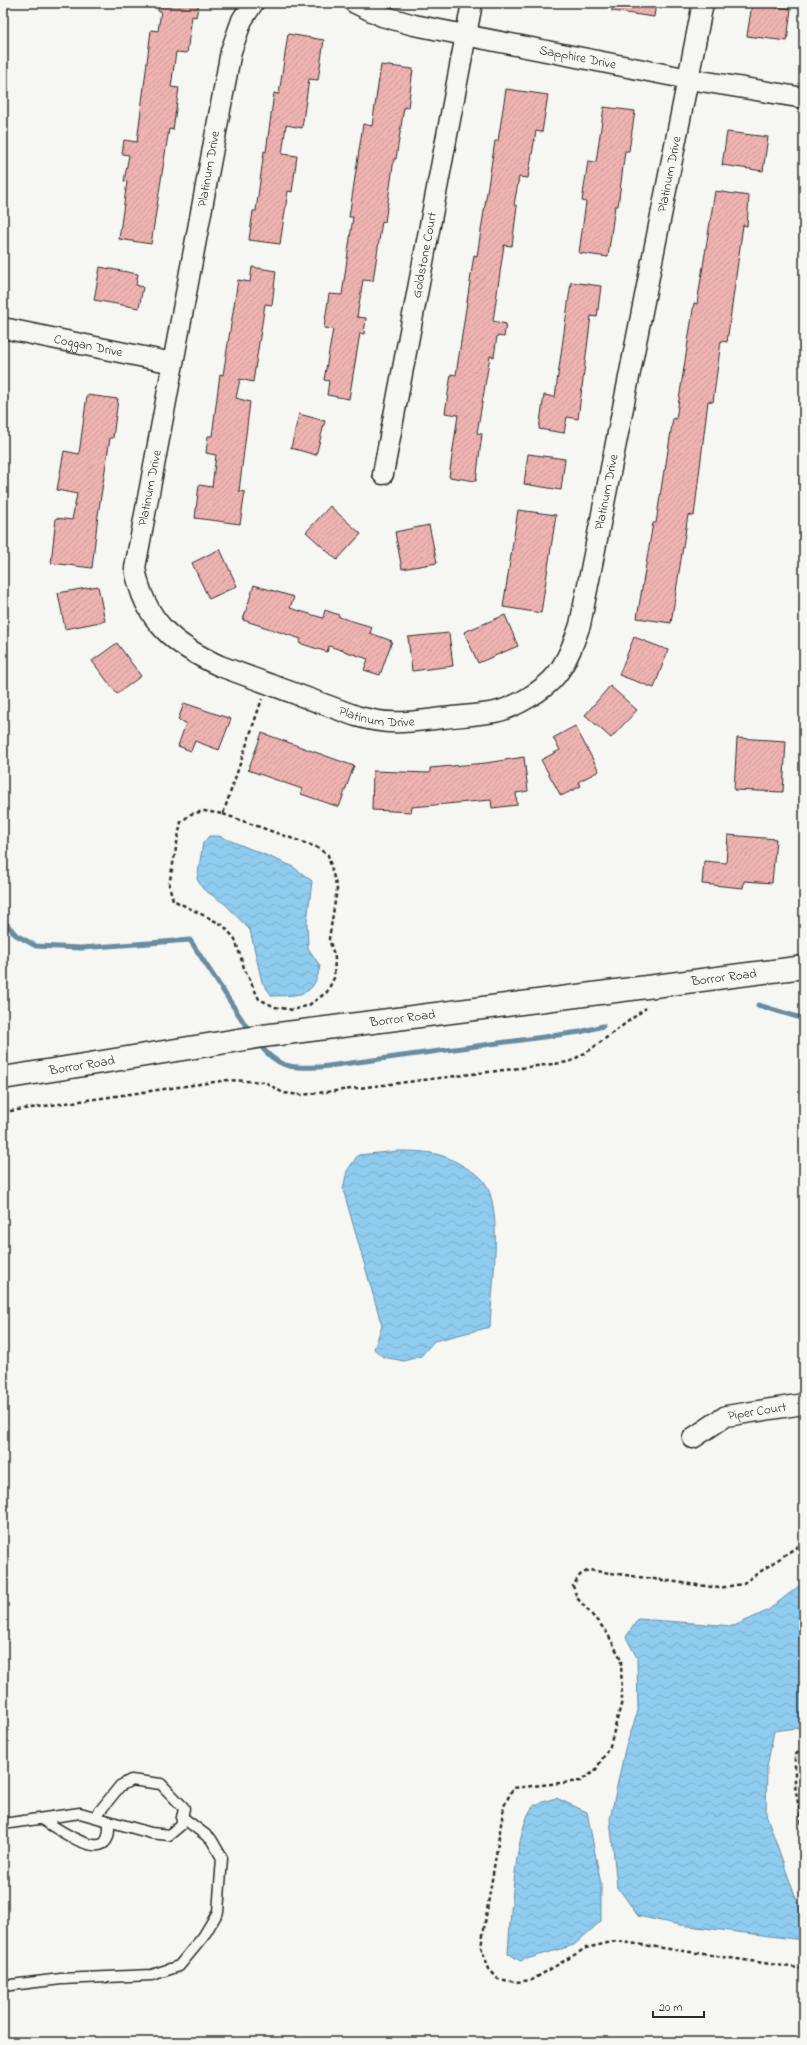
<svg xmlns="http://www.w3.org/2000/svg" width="807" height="2045" viewBox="0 0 807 2045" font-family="'Indie Flower',sans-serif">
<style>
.water{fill:url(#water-waves);stroke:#678ca1}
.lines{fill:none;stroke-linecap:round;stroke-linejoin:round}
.stream{stroke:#678ca1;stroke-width:5}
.building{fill:url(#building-hatch);stroke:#2b2b2b}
.service-casing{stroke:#2b2b2b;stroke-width:13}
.minor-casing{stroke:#2b2b2b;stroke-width:23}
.tertiary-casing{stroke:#2b2b2b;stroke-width:25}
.path{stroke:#2b2b2b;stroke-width:2.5;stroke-dasharray:4 3;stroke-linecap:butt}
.service{stroke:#f6f6f2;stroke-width:10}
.minor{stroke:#f6f6f2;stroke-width:20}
.tertiary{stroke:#f6f6f2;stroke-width:22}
.labels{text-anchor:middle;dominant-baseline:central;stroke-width:3;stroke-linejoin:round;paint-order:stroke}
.street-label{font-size:13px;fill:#2b2b2b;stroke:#f6f6f2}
</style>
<defs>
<pattern id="water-waves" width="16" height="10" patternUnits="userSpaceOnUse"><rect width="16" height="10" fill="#8fccef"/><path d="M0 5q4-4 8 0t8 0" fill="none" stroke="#7cafcd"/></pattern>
<pattern id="building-hatch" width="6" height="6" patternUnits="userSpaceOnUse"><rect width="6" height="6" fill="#efb3b1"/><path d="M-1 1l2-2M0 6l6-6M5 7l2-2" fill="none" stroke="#cd9a98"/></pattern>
</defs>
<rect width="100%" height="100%" fill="#f6f6f2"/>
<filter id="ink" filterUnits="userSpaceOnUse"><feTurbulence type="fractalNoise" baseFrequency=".025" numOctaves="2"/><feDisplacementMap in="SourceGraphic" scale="8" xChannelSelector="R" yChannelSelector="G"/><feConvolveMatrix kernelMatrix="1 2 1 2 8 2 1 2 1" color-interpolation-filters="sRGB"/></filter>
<g filter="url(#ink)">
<g class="water">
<path d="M209,836H219L292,866L312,881L307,921L308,948L320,966C314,998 300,995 272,996L262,982L250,930L225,904L203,889L197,879L203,843Z"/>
<path d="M399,1151C430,1151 445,1153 471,1171C475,1173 480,1176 483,1180C505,1207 491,1292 490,1327L434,1341L421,1356L404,1361L383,1357L374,1349L382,1326L343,1189L347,1171L358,1155Z"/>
<path d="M804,1582V1727L774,1731L767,1767L766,1814L795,1896L804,1913L803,1940L680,1925L638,1916L617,1886L610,1819L625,1749L638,1711L637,1658L626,1637L638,1619L734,1626L767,1611Z"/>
<path d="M556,1798L587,1812L601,1884V1921L574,1945L520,1961L508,1953C510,1926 515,1820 535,1805C541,1802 550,1800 556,1798Z"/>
</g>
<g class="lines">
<g class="stream">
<path d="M3,920L16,935L36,946L81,948L190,940L250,1032"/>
<path d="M758,1005L804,1019"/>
<path d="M258,1043C279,1069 290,1068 321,1067L580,1032L603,1026"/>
</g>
</g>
<g class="building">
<path d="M158,3H199L196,17L192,16L187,53L176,52L171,87L179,88L173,130L169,129L151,244L119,239L127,182L124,181L129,155L122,154L124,140L137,142L151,30L158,31L161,11H158Z"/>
<path d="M612,3H656L654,17L612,11Z"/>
<path d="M752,4L791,9L787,41L747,36Z"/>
<path d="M288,34L324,40L318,80L309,79L302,128L286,125L282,154L297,156L292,192L288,191L280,244L249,240L253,211H256L264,151L266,152L274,93L279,94Z"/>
<path d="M381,65L413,69L408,108L404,107L396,159H394L385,222L382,221L373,281L363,280L357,317L366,318L364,334L360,333L349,399L327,395L329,381L324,380L333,329L324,328L329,294L342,295L353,217H349L363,124L372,126Z"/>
<path d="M506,89L548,95L542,132L536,131L528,178L519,177L514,205L517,206L512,246L504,245L493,321L506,324L504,337L497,336L494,357L490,356L477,433L482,434L476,481L449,477L458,415L445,413L451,374L456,375L474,255L477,256L495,141H498Z"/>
<path d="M604,107L635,111L629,151H625L618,206H615L608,257L579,253L586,202L582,201L588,161L596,162Z"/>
<path d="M727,132L768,137L763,171L722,165Z"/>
<path d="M715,191L749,196L747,226L743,225L727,342L721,341L713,402L708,401L694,516L688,515L671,623L637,618L653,523H656L664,470H665L673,418L676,419L694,303L697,304Z"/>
<path d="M100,267L138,274L136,285L143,287L139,308L94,300Z"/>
<path d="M252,267L276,271L272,305L265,304L253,382L240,379L236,398L250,402L239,491L245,492L240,524L195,518L199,485L212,487L216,455L206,453L208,436H212L220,374L223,375L238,280L250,282Z"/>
<path d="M571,282L601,286L597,317L591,316L578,419L567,417L564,433L539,429L544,395L555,397Z"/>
<path d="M87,395L118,399L113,438H110L98,515L92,568L51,563L56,518L72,520L77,494L57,490L64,451L79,454Z"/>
<path d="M299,414L325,421L316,455L291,448Z"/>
<path d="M528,454L565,459L561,490L524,484Z"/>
<path d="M330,506L361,534L337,560L306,532Z"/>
<path d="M518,510L556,515L541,613L503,607Z"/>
<path d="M429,525L437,563L402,569L395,532Z"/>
<path d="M220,549L237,586L209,599L192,563Z"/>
<path d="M254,585L294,597L290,608L323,618L325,610L339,615V617L372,627L370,633L392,641L380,675L364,670L368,659L329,646L327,652L299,643L301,639L243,620Z"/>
<path d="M98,586L105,621L65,629L58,593Z"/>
<path d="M505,615L518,646L478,663L464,632Z"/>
<path d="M449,633L453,666L412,671L408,637Z"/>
<path d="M634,637L668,650L654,688L619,675Z"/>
<path d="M117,643L141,676L117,694L92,661Z"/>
<path d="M610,686L637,710L611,738L585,715Z"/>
<path d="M184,703L231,719L219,750L195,741L191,751L178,746L186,723L178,720Z"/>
<path d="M575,726L599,771L578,782L581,786L561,796L541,760L560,750L553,738Z"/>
<path d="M262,733L354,766L339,807L301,794L302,789L248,770Z"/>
<path d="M737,738L786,741L783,792L734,790Z"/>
<path d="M524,757L528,791L516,793L517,805L492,808L491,800L412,807L411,812L372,810L373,771L430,773V768L486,763Z"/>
<path d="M728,835L776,839L772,883L744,881L743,888L702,884L704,861L726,863Z"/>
</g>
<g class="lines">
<g class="service-casing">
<g id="service">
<path d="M41,1819C54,1826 90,1853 104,1843C110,1838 109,1828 109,1821"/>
<path d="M3,1824L80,1813L151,1833L169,1835L181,1825L184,1808L161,1784L131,1780L120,1786L95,1817"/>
<path d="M3,1986L61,1979L152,1975L179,1966L203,1937L218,1912L222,1858L211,1839L182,1817"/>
</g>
</g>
<g class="minor-casing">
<g id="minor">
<path id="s1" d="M253,3L242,20L231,51L135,568C144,621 174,645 220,666L356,716C390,726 408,722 443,718C460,716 478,715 495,712C514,708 545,690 557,674C568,659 574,642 580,625L703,3"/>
<path id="s2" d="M355,3L382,16L414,25L689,79L804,98"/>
<path id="s3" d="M3,328L173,363"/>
<path id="s4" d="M383,474L472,3"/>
<path id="s5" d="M693,1438L726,1416L804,1404"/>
</g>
</g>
<g class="tertiary-casing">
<g id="tertiary">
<path id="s6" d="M3,1078L263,1036L804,967"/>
</g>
</g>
<g class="path">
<path d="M223,814L316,847L328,855L337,889L329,939L335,958L334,978L327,992L309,1005L293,1010L275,1007L259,999L244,968L235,939L223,925L173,900L169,885L181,822L191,814L204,811L223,814L262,699"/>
<path d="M3,1112L228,1080L265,1082L283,1093L302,1095L569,1062L590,1050L646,1008"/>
<path d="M804,1542L742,1584L719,1588L589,1570L580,1575L573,1586L577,1598L606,1631L621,1659L622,1701L610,1746L595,1771L580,1781L513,1788L504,1806L481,1947L489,1969L498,1979L516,1982L532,1980L586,1948L616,1941L804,1969"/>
<path d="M804,1748L795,1755V1786L804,1836"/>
</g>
<use href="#service" class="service"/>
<use href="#minor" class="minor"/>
<use href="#tertiary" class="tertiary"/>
</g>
</g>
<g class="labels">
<g class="street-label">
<text stroke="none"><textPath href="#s2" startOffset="230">Sapphire Drive</textPath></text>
<text transform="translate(209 169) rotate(-80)">Platinum Drive</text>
<text stroke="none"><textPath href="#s1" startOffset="1588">Platinum Drive</textPath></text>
<text stroke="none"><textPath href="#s4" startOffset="223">Goldstone Court</textPath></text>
<text stroke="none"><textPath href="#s3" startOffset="87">Coggan Drive</textPath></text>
<text transform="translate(150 488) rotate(-79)">Platinum Drive</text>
<text stroke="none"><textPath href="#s1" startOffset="1264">Platinum Drive</textPath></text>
<text stroke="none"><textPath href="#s1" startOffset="881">Platinum Drive</textPath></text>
<text stroke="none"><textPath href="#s6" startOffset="728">Borror Road</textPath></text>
<text stroke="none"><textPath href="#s6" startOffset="404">Borror Road</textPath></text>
<text stroke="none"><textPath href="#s6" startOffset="80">Borror Road</textPath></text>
<text stroke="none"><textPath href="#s5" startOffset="71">Piper Court</textPath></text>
</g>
</g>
<rect width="807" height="2045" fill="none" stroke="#f6f6f2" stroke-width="16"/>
<rect x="8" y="8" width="791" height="2029" fill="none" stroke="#2b2b2b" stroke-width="1.5" filter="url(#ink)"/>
<path d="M653 2011v6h51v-6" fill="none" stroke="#2b2b2b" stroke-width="2"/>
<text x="659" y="2011" font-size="12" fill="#2b2b2b" stroke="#f6f6f2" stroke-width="3" paint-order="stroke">20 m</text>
</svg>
